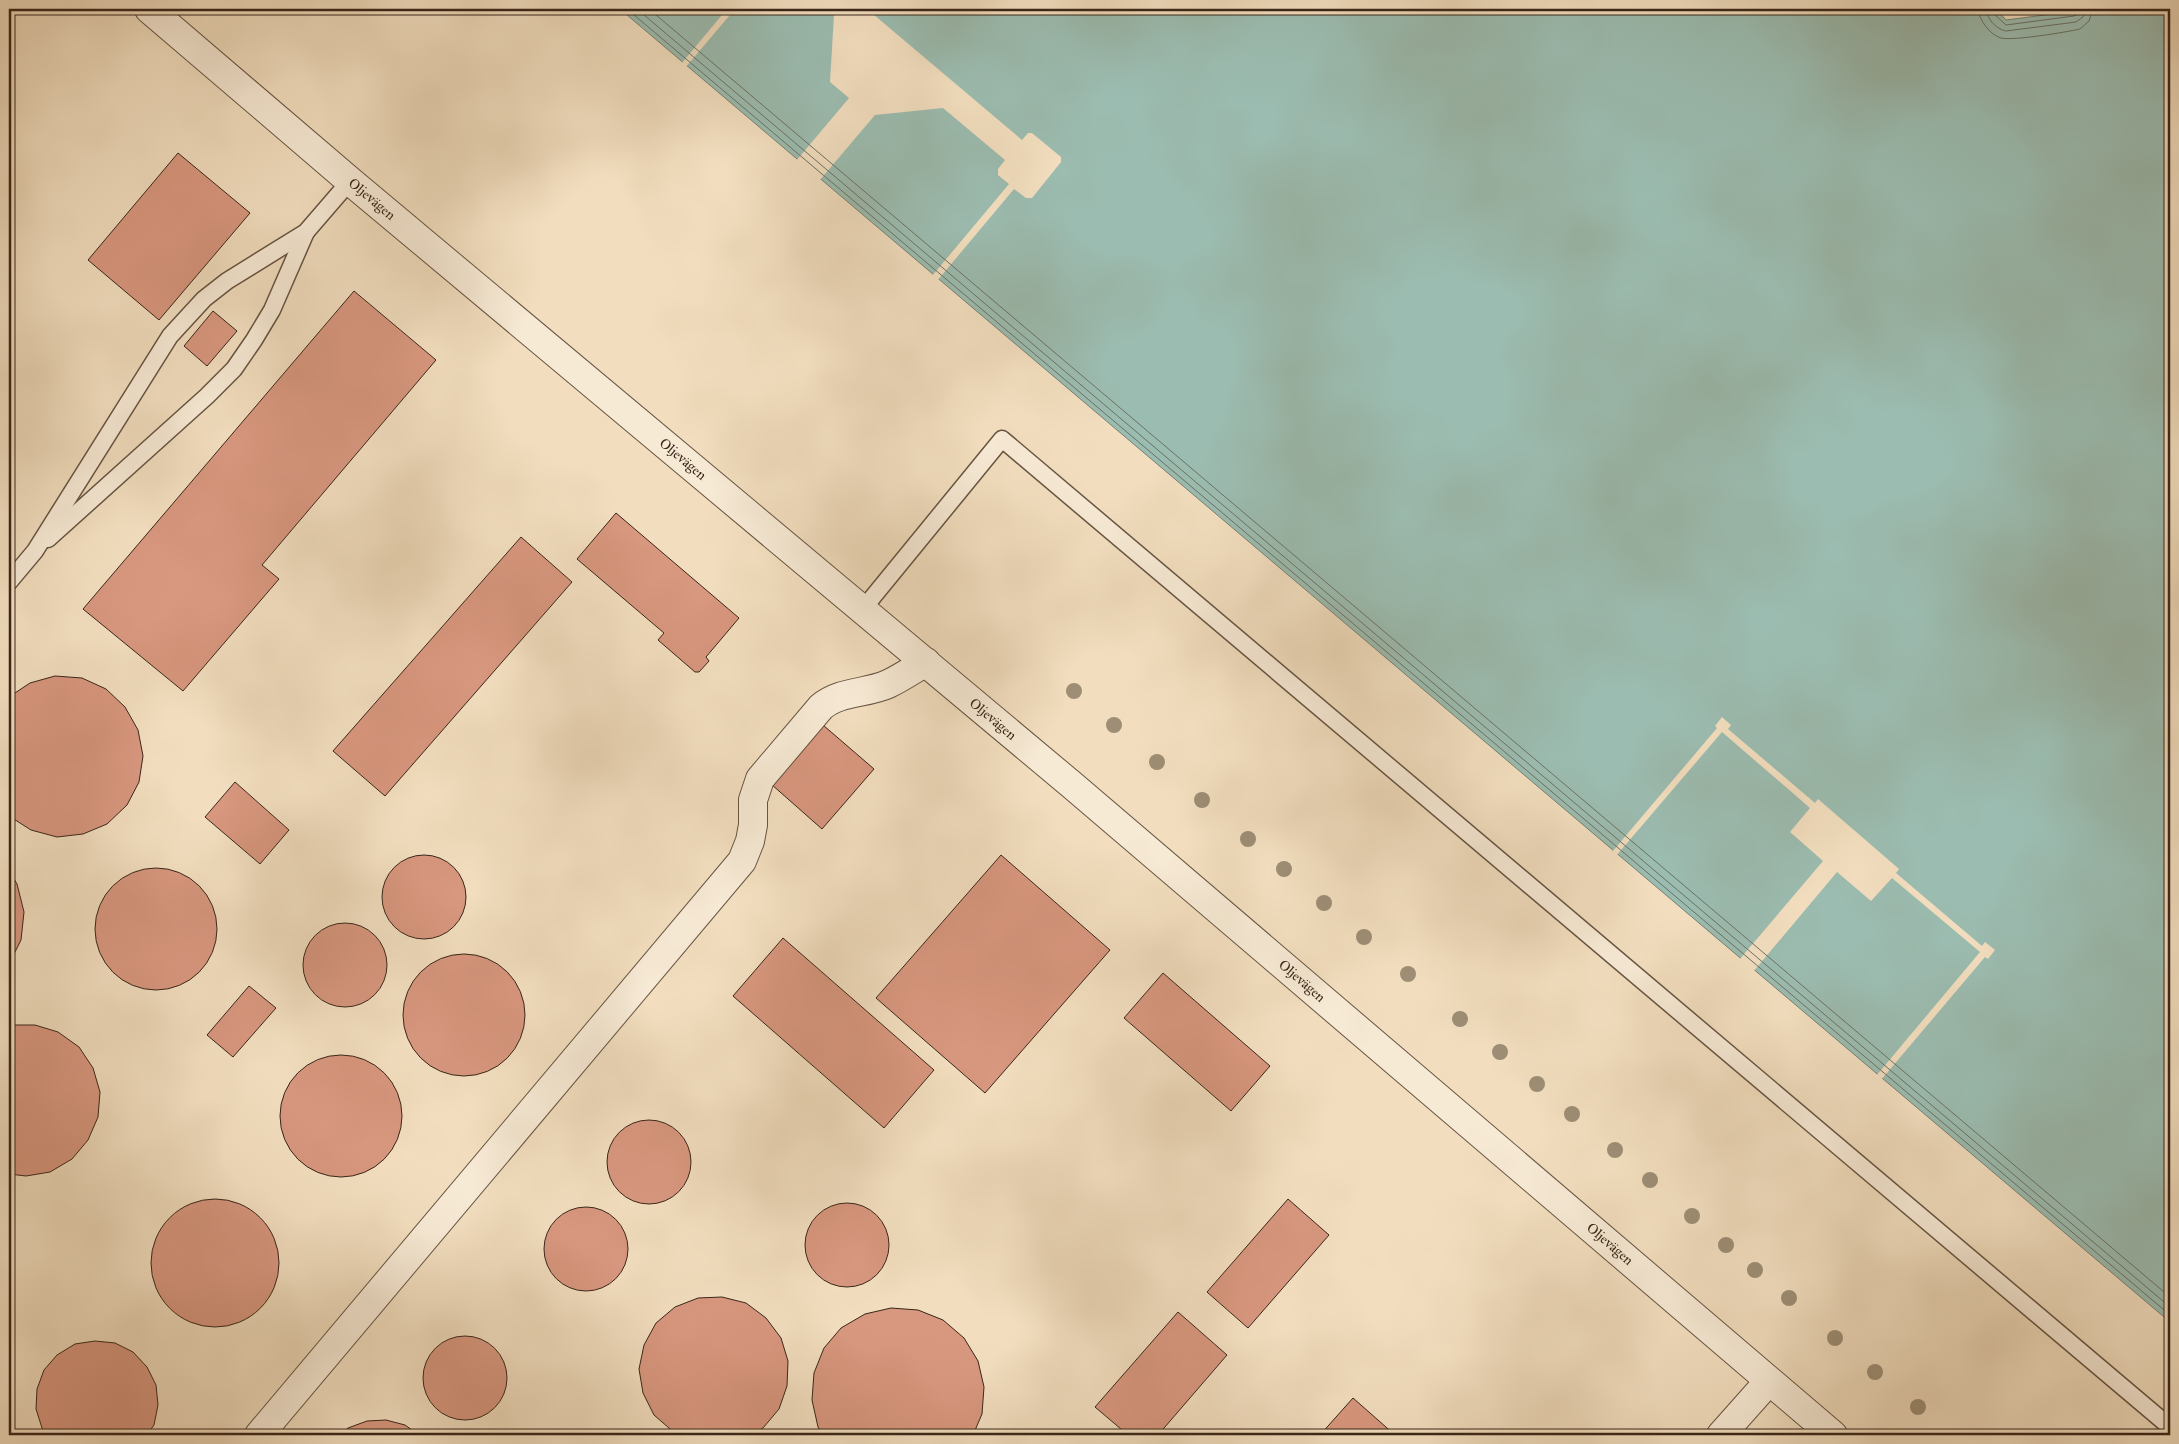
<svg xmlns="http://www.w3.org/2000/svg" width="2179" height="1444" viewBox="0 0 2179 1444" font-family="'IM FELL Great Primer',serif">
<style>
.water{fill:#9bbcb0;stroke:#748074}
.pier{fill:#f2debf}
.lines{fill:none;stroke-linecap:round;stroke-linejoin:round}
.shore{stroke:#6a7164;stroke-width:1}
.building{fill:#d8977f;stroke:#392619}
.service-casing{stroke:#675442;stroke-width:19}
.minor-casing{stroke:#675442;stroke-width:30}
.service{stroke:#f7ead5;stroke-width:16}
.minor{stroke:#f7ead5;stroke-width:28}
.tree{fill:#9d8e75}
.labels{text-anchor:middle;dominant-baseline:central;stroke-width:4.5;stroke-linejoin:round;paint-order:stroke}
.street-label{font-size:14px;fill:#392619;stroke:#f7ead5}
</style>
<rect width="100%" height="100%" fill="#f2debf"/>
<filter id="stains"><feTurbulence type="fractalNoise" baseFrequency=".004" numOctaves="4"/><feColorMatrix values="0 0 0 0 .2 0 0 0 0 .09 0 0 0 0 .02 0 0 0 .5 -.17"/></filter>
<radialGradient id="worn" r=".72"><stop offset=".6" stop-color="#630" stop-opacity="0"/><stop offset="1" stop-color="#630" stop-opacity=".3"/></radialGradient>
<path class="water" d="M620,9H1996L2006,20L2091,9H2170V1322Z"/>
<g class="pier">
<path d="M727,9H735L685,68L681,64Z"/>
<path d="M826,9H867L1022,140L1028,133H1032L1061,157V162L1032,198H1026L1014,189L937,281L932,276L1009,184L998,175V169L1005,160L943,108L875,115L819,181L796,161L849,98L830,82L834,15Z"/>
<path d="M1722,717L1731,725L1728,729L1815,803L1818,799L1899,869L1896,873L1982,946L1985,942L1995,950L1988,959L1985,957L1881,1080L1876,1076L1980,952L1892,878L1871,901L1837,872L1753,972L1739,960L1823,861L1790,832L1810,808L1722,732L1616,856L1612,852L1717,728L1715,726Z"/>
</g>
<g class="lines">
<g class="shore">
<path d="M627,9L2170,1315"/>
<path d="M637,9L2170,1307"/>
<path d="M649,9L2170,1297"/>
<path d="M1978,9C1979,20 1990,35 2001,38C2013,41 2067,32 2080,29L2089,21L2093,9"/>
<path d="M1986,9C1987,19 1996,29 2006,31L2076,22L2083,17L2085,9"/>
<path d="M1992,9L1994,14L2006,25L2074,16L2078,14L2079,9"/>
</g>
</g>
<g class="building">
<path d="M178,153L250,213L159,320L88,260Z"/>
<path d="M354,291L436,360L262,565L279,579L183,691L83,609Z"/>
<path d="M213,311L237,331L207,366L184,346Z"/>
<path d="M616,513L739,618L706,657L709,661L699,672H695L658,640L664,633L577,559Z"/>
<path d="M521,537L572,582L385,796L333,751Z"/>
<path d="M55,676L82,678L106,689L125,707L138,730L143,756L139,782L127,805L107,824L83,834L57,837L31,830L9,816V697L30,683Z"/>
<path d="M823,725L874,769L822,829L771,784Z"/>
<path d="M235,782L289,830L260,864L205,817Z"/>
<path d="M1001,855L1110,950L985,1093L876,998Z"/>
<circle cx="424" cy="897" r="42"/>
<circle cx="156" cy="929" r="61"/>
<path d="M9,870L17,884L24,912L21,940L9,964Z"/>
<circle cx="345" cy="965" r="42"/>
<path d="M783,938L934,1070L884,1128L733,996Z"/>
<circle cx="464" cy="1015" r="61"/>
<path d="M1163,973L1270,1066L1231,1111L1124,1018Z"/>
<path d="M249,986L276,1008L233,1057L207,1035Z"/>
<path d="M10,1025H35L58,1032L79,1047L93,1068L100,1092L98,1117L88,1140L72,1159L50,1172L26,1176L9,1174Z"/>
<circle cx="341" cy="1116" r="61"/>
<circle cx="649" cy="1162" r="42"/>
<path d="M1288,1199L1329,1235L1248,1328L1207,1292Z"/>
<circle cx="215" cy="1263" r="64"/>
<circle cx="847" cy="1245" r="42"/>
<circle cx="586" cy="1249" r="42"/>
<path d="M722,1297L746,1303L766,1318L781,1338L788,1361L787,1386L779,1409L763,1428L751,1435H677L654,1415L643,1393L639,1369L644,1345L656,1323L675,1307L698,1298Z"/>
<path d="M891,1308L918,1310L943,1320L964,1338L978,1361L984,1387L982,1414L973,1435H823L818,1427L812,1400L814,1373L824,1348L841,1328L865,1314Z"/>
<path d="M1178,1312L1227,1355L1158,1435H1128L1095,1407Z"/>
<circle cx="465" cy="1378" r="42"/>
<path d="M95,1341L115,1343L133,1352L147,1367L156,1385L158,1405L154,1425L147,1435H46L42,1428L36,1409L37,1389L44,1370L57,1355L75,1344Z"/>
<path d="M1353,1398L1395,1435H1320Z"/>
<path d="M386,1420L405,1425L419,1435H340L348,1428L367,1421Z"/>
<path d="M605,1430L623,1435H571L580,1431Z"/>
</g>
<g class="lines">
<g class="service-casing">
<g id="service">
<path d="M48,539L207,396L234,369L254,340L272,310L306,232"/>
<path d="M9,582L35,551L170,336L204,299L227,281L306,232L350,181"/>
<path d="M863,609L1002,439L2170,1427"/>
</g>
</g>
<g class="minor-casing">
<g id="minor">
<path d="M149,9L350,181L1072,785L1833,1435"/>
<path d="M259,1435L742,861L750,841L753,825V800L760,779L821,707C839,691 866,694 888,684C901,678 914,669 926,662"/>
<path d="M1721,1435L1769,1381"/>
</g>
</g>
<use href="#service" class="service"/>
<use href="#minor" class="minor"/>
</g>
<g class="tree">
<circle cx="1074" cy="691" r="8"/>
<circle cx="1114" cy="725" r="8"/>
<circle cx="1157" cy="762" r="8"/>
<circle cx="1202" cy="800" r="8"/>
<circle cx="1248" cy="839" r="8"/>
<circle cx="1284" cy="869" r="8"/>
<circle cx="1324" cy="903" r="8"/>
<circle cx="1364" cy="937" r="8"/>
<circle cx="1408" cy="974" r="8"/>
<circle cx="1460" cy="1019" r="8"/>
<circle cx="1500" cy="1052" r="8"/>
<circle cx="1537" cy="1084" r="8"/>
<circle cx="1572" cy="1114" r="8"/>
<circle cx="1615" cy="1150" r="8"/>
<circle cx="1650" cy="1180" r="8"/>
<circle cx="1692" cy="1216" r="8"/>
<circle cx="1726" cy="1245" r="8"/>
<circle cx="1755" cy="1270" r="8"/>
<circle cx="1789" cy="1298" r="8"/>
<circle cx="1835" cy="1338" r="8"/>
<circle cx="1875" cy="1372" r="8"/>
<circle cx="1918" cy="1407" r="8"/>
</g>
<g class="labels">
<g class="street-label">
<text transform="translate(372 199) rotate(40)">Oljevägen</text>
<text transform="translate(683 459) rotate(40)">Oljevägen</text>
<text transform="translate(993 719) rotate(40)">Oljevägen</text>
<text transform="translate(1302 981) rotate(41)">Oljevägen</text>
<text transform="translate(1610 1244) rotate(41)">Oljevägen</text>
</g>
</g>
<rect width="2179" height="1444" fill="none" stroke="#f2debf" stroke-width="30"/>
<rect x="10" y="10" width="2159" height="1424" fill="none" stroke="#392619" stroke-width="2.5"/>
<rect x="15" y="15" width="2149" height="1414" fill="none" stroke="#392619"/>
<rect width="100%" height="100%" filter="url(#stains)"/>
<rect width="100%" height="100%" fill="url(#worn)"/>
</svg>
